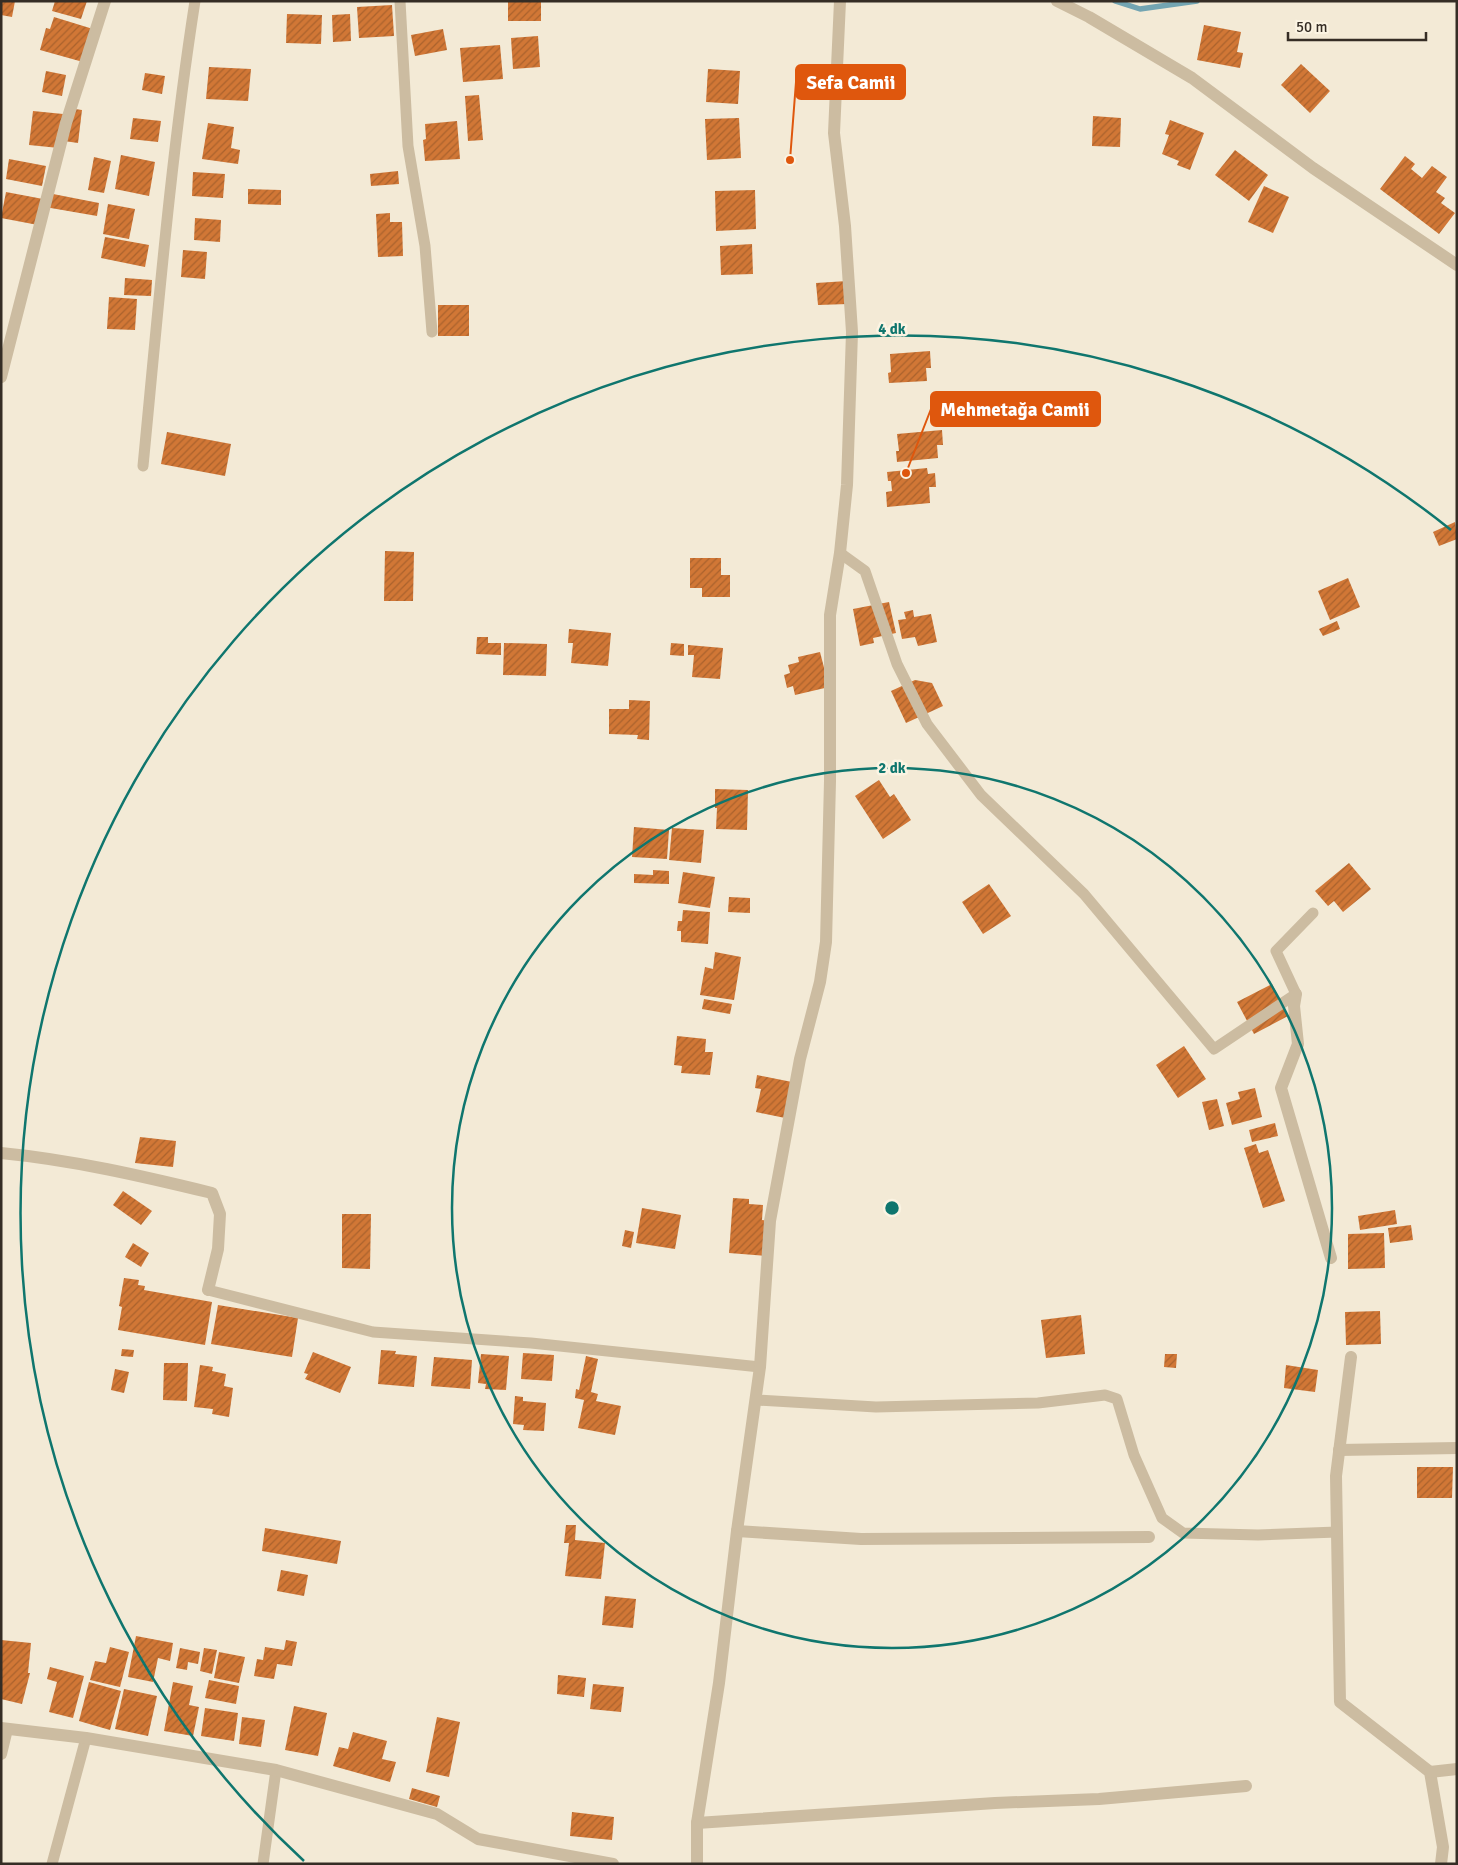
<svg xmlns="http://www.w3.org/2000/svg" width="1458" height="1865" viewBox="0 0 1458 1865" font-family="Signika,sans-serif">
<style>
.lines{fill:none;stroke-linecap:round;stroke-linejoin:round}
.stream{stroke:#73a5b2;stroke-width:5.5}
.building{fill:url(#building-hatch)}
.service{stroke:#ccbca1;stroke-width:11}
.minor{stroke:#ccbca1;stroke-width:12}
.tertiary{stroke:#ccbca1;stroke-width:12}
.ring{fill:none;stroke:#0f766e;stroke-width:2.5}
.centre{fill:#0f766e;stroke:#fbf4e3;stroke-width:2.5}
.ring-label{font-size:15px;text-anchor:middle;font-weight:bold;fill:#0f766e;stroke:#fbf4e3;stroke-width:5;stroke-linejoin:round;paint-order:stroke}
.leader{fill:none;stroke:#df570d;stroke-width:2}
.callout-dot{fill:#df570d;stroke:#fbf4e3;stroke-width:2}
.callout{fill:#df570d;stroke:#df570d;stroke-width:2}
.callout-label{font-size:19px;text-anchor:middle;font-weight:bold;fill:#fff}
</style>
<defs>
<pattern id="building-hatch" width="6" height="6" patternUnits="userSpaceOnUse" patternTransform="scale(1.25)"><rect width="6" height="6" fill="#d17736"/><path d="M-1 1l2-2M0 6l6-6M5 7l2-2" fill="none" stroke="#aa622d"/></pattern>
</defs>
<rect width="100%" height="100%" fill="#f3ead6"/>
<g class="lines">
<path class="stream" d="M1115,1L1140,9L1197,1"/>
</g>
<g class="building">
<path d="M1,1H15L12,17L1,15Z"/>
<path d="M55,1H87L81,19L52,11Z"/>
<rect x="508" y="1" width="33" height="20"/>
<path d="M392,5L394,36L359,38L357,7Z"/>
<path d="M287,14L322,15L321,44L286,43Z"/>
<path d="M350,14L351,41L333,42L332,15Z"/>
<path d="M54,17L93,29L83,62L40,50L46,28L50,29Z"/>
<path d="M1204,25L1241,32L1237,52L1243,53L1240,68L1197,60Z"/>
<path d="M443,29L447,50L415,56L411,35Z"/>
<path d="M538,36L540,67L513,69L511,38Z"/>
<path d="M500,45L503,79L463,82L460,48Z"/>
<path d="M1301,64L1330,91L1310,113L1281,85Z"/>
<path d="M209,67L251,69L248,101L206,99Z"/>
<path d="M708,69L740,71L738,104L706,102Z"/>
<path d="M46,71L66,75L62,96L42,92Z"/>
<path d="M145,73L165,76L162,94L142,90Z"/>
<path d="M479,95L483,140L468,141L465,96Z"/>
<path d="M68,108L82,110L78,143L64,141Z"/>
<path d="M33,111L63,114L59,148L29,145Z"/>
<path d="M1093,116L1121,118L1120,147L1092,146Z"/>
<path d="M133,118L161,121L158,142L130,139Z"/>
<path d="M739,118L741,158L707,160L705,119Z"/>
<path d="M1170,120L1204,133L1190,170L1177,165L1179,161L1162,154L1169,135L1165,134Z"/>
<path d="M457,121L460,159L425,161L423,140L426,139L425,124Z"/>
<path d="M208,123L234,127L231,148L240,150L238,164L202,159Z"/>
<path d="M1235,150L1268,175L1249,201L1215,175Z"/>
<path d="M121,155L155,162L149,196L115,189Z"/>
<path d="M1405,156L1415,164L1411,169L1422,178L1432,166L1447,177L1436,192L1445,198L1441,203L1455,213L1439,234L1380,189Z"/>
<path d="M94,157L111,161L104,193L88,190Z"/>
<path d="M9,159L46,166L42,186L6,179Z"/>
<path d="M398,171L399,184L371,186L370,174Z"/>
<path d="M193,172L225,174L223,198L192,196Z"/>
<path d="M1264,186L1289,197L1273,233L1248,222Z"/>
<path d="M248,189L281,190V205L248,204Z"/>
<path d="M755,190L756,229L716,231L715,191Z"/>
<path d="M6,192L43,199L38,225L1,218Z"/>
<path d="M48,193L99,203L97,216L45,207Z"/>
<path d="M108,204L135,209L129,239L103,234Z"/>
<path d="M390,213V222H402L403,256L378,257L376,214Z"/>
<path d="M195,218L221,220L220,242L194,240Z"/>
<path d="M105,237L149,245L145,267L101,258Z"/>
<path d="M752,244L753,274L721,275L720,246Z"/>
<path d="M183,250L207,252L205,279L181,277Z"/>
<path d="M125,278L152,280L151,296L124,295Z"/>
<path d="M847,281L848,304L818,305L816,283Z"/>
<path d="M109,297L137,299L135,330L107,329Z"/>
<rect x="438" y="305" width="31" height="31"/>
<path d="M930,351L931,368H926L927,381L889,383L888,373L891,372L890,354Z"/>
<path d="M942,430L943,445H937L938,458L897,462L896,451H899L897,434Z"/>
<path d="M167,432L231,444L225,476L161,464Z"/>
<path d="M927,468L928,474L935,473L936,487H929L930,503L887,507L886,492L892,491L891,481H888L887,472Z"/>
<path d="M1455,522L1457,539L1439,546L1433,532Z"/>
<path d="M385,551L414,552L413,601H384Z"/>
<path d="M690,558H721V575H730V597H702V588H690Z"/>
<path d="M1348,578L1360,607L1330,620L1318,591Z"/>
<path d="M889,602L896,633L873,638L874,643L860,646L853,609Z"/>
<path d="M913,610L914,617L931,614L937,642L918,646L915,637L902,639L898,620L906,619L904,612Z"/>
<path d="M1337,621L1340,629L1323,636L1319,629Z"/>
<path d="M569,629L611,633L608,666L571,663L573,643H568Z"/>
<path d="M477,637H488V643H501V655L476,654Z"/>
<path d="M504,643L547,644L546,676L503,675Z"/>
<path d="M671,643L684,644V656L670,655Z"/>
<path d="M688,645L723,648L720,679L692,677L694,655H688Z"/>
<path d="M820,652L829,687L795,695L793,686L787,688L784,675L790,673L788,665L799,662L798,657Z"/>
<path d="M915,680L932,683L943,706L906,723L891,691Z"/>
<path d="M629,700L650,701L649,740L637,739L638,735L609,734V709H629Z"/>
<path d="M879,780L890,797L894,794L911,820L883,839L855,796Z"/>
<path d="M715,789L748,790L747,830L716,829L717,808H715Z"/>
<path d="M634,827L669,830L667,859L632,857Z"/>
<path d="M672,828L704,830L701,863L669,860Z"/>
<path d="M1349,863L1371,889L1343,912L1334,901L1328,906L1315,891Z"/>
<path d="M653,870L669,871V884L634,883V874L653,875Z"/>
<path d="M683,872L715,877L710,908L678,903Z"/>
<path d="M989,884L1011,916L983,934L962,902Z"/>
<path d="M729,897L750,898V913L728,912Z"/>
<path d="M683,910L710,912L708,944L681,942V931H677L678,921H682Z"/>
<path d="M715,952L741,957L734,1000L700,995L705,967L713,969Z"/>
<path d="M1272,984L1288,1016L1254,1034L1237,1002Z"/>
<path d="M704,999L732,1004L730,1014L702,1009Z"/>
<path d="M677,1036L706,1039L705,1052H713L710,1075L681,1073L682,1066L674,1065Z"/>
<path d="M1184,1046L1206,1079L1178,1098L1156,1065Z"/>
<path d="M757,1075L797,1083L790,1119L756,1112L761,1089L755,1088Z"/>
<path d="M1255,1088L1262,1117L1232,1125L1226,1103L1240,1099L1238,1092Z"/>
<path d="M1217,1099L1224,1126L1209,1130L1202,1102Z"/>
<path d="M1275,1123L1278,1136L1252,1142L1249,1130Z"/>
<path d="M140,1137L176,1141L173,1167L135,1163Z"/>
<path d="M1256,1144L1259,1153L1268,1150L1285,1201L1263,1208L1244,1148Z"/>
<path d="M123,1191L152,1211L141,1225L113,1205Z"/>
<path d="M733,1198L749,1199V1204L763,1205L762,1220L770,1221L767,1256L729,1253Z"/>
<path d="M642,1208L681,1215L675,1249L636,1243Z"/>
<path d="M1395,1210L1397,1224L1360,1230L1358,1216Z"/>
<path d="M342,1214H371L370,1269L342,1268Z"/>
<path d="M1411,1225L1413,1240L1390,1243L1388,1228Z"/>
<path d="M625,1230L634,1232L631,1248L622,1246Z"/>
<path d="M1384,1233L1385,1268L1348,1269V1234Z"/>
<path d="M133,1243L149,1253L141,1267L125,1257Z"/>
<path d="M124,1278L139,1280L138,1285L145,1286L144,1290L212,1302L205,1345L118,1330L122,1307L119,1306Z"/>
<path d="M218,1305L298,1318L292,1357L211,1344Z"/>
<path d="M1380,1311L1381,1344L1346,1345L1345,1312Z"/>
<path d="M1081,1315L1085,1354L1046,1358L1041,1320Z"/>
<path d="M122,1349L134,1350L133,1357L121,1356Z"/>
<path d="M381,1350L396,1351L395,1354L417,1356L414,1387L378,1384Z"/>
<path d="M313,1352L351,1367L340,1393L305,1379L308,1374L304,1373Z"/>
<path d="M523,1353L554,1355L552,1381L521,1379Z"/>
<path d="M481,1354L509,1356L506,1390L485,1389L486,1384L478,1383Z"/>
<path d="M1165,1354H1177L1176,1368L1164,1367Z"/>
<path d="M586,1356L598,1359L591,1392L598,1394L596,1401L621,1406L615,1435L578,1428L584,1400L575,1398L576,1389L579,1390Z"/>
<path d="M434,1357L472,1360L470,1389L431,1386Z"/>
<path d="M164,1363H188L187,1401L163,1400Z"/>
<path d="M200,1365L213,1367L212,1371L226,1374L224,1386L233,1388L229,1417L212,1414L213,1409L194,1407Z"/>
<path d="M1286,1365L1318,1370L1315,1392L1284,1388Z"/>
<path d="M115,1369L129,1372L124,1393L111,1390Z"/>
<path d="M515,1396L523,1397V1401L546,1403L544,1431L523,1430L524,1425L513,1424Z"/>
<path d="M1417,1467H1453L1452,1498H1417Z"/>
<path d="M566,1525H576L575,1540L605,1543L601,1579L565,1576L569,1543H564Z"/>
<path d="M265,1528L341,1541L337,1564L262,1551Z"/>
<path d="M281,1570L308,1575L304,1596L277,1591Z"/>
<path d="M605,1596L636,1599L633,1628L602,1625Z"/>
<path d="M136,1636L173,1643L170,1661L158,1658L153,1682L128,1677Z"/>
<path d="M1,1640L31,1643L28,1673H30L22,1704L1,1699Z"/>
<path d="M286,1640L297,1642L292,1666L277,1664L274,1679L254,1676L257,1659L263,1660L265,1647L284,1650Z"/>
<path d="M110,1647L129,1652L120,1687L90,1680L95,1661L106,1663Z"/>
<path d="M180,1648L200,1652L198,1664L188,1662L187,1670L176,1668Z"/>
<path d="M204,1648L217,1650L212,1674L200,1671Z"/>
<path d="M219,1652L245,1657L239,1683L214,1678Z"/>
<path d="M50,1667L84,1676L73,1718L49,1712L57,1682L47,1679Z"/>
<path d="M558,1675L586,1678L584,1697L557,1694Z"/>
<path d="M209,1680L239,1686L236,1704L205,1698Z"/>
<path d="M89,1682L121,1691L110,1730L79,1721Z"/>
<path d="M173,1682L193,1686L189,1705L199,1707L193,1736L164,1731Z"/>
<path d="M593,1684L624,1687L621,1712L590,1709Z"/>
<path d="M124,1689L157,1696L148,1736L115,1729Z"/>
<path d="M294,1706L327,1713L318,1756L285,1750Z"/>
<path d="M205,1708L238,1713L234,1741L201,1736Z"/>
<path d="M242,1717L265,1720L261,1747L239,1744Z"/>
<path d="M437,1717L460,1722L449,1777L426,1772Z"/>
<path d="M353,1732L387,1741L382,1759L396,1762L390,1782L333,1766L339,1747L348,1749Z"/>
<path d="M412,1788L440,1796L437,1807L409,1799Z"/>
<path d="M572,1812L614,1817L612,1840L570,1836Z"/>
</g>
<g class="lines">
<g class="service">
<path d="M400,1L408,146L425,246L432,332"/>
<path d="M143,466C158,311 171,155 195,1"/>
<path d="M840,553L865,571L897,664L927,724L981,795L1084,894L1214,1049L1296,994L1276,951L1313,913"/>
<path d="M208,1290L373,1332L531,1343L760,1367"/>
<path d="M756,1400L876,1407L1038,1403L1105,1395L1117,1399L1134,1455L1162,1518L1183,1533L1258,1535L1337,1532"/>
<path d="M52,1864L86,1738"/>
<path d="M263,1864L276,1770"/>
</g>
<g class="minor">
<path d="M1,377L66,123L105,1"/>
<path d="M1296,994L1294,1006L1298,1044L1281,1088L1331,1258"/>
<path d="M1,1153C73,1160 142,1176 212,1193L220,1214L218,1249L208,1290"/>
<path d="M1351,1357L1336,1476L1340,1702L1430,1772L1443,1847L1441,1864"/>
<path d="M1339,1450L1457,1448"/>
<path d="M737,1531L861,1539L1149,1537"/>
<path d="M1,1728L86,1738L276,1770L437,1814L478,1839L613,1864"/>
<path d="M1,1754L7,1729"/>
<path d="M1430,1772L1457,1769"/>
<path d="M697,1823L995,1803L1099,1799L1246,1786"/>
<path d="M697,1864V1823L719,1683L737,1531L760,1367L770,1221L800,1059L820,982L826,942L830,781V615L840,553L847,485L852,332L845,226L834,133L840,1"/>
</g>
<path class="tertiary" d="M1057,1L1089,17L1192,78L1313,168L1457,265"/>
</g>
<g class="ring">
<circle cx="892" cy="1208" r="440"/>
<path d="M304 1861A879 879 0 0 1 1451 530"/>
</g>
<circle cx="892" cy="1208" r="8" class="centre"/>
<g class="ring-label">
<text x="892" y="334">4 dk</text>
<text x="892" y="773">2 dk</text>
</g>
<path class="leader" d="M790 160L796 82M906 473L931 409"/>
<g class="callout-dot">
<circle cx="790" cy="160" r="5"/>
<circle cx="906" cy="473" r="5"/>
</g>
<g class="callout">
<rect x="796" y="65" width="109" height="34" rx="5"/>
<rect x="931" y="392" width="169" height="34" rx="5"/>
</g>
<g class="callout-label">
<text x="851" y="89">Sefa Camii</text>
<text x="1015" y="416">Mehmetağa Camii</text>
</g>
<rect width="1458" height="1865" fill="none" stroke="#352d25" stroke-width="5"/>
<path d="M1288 32v8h138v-8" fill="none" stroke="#352d25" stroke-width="2.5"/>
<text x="1296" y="32" font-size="15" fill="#352d25" stroke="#fbf4e3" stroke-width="4" paint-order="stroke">50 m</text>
</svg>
